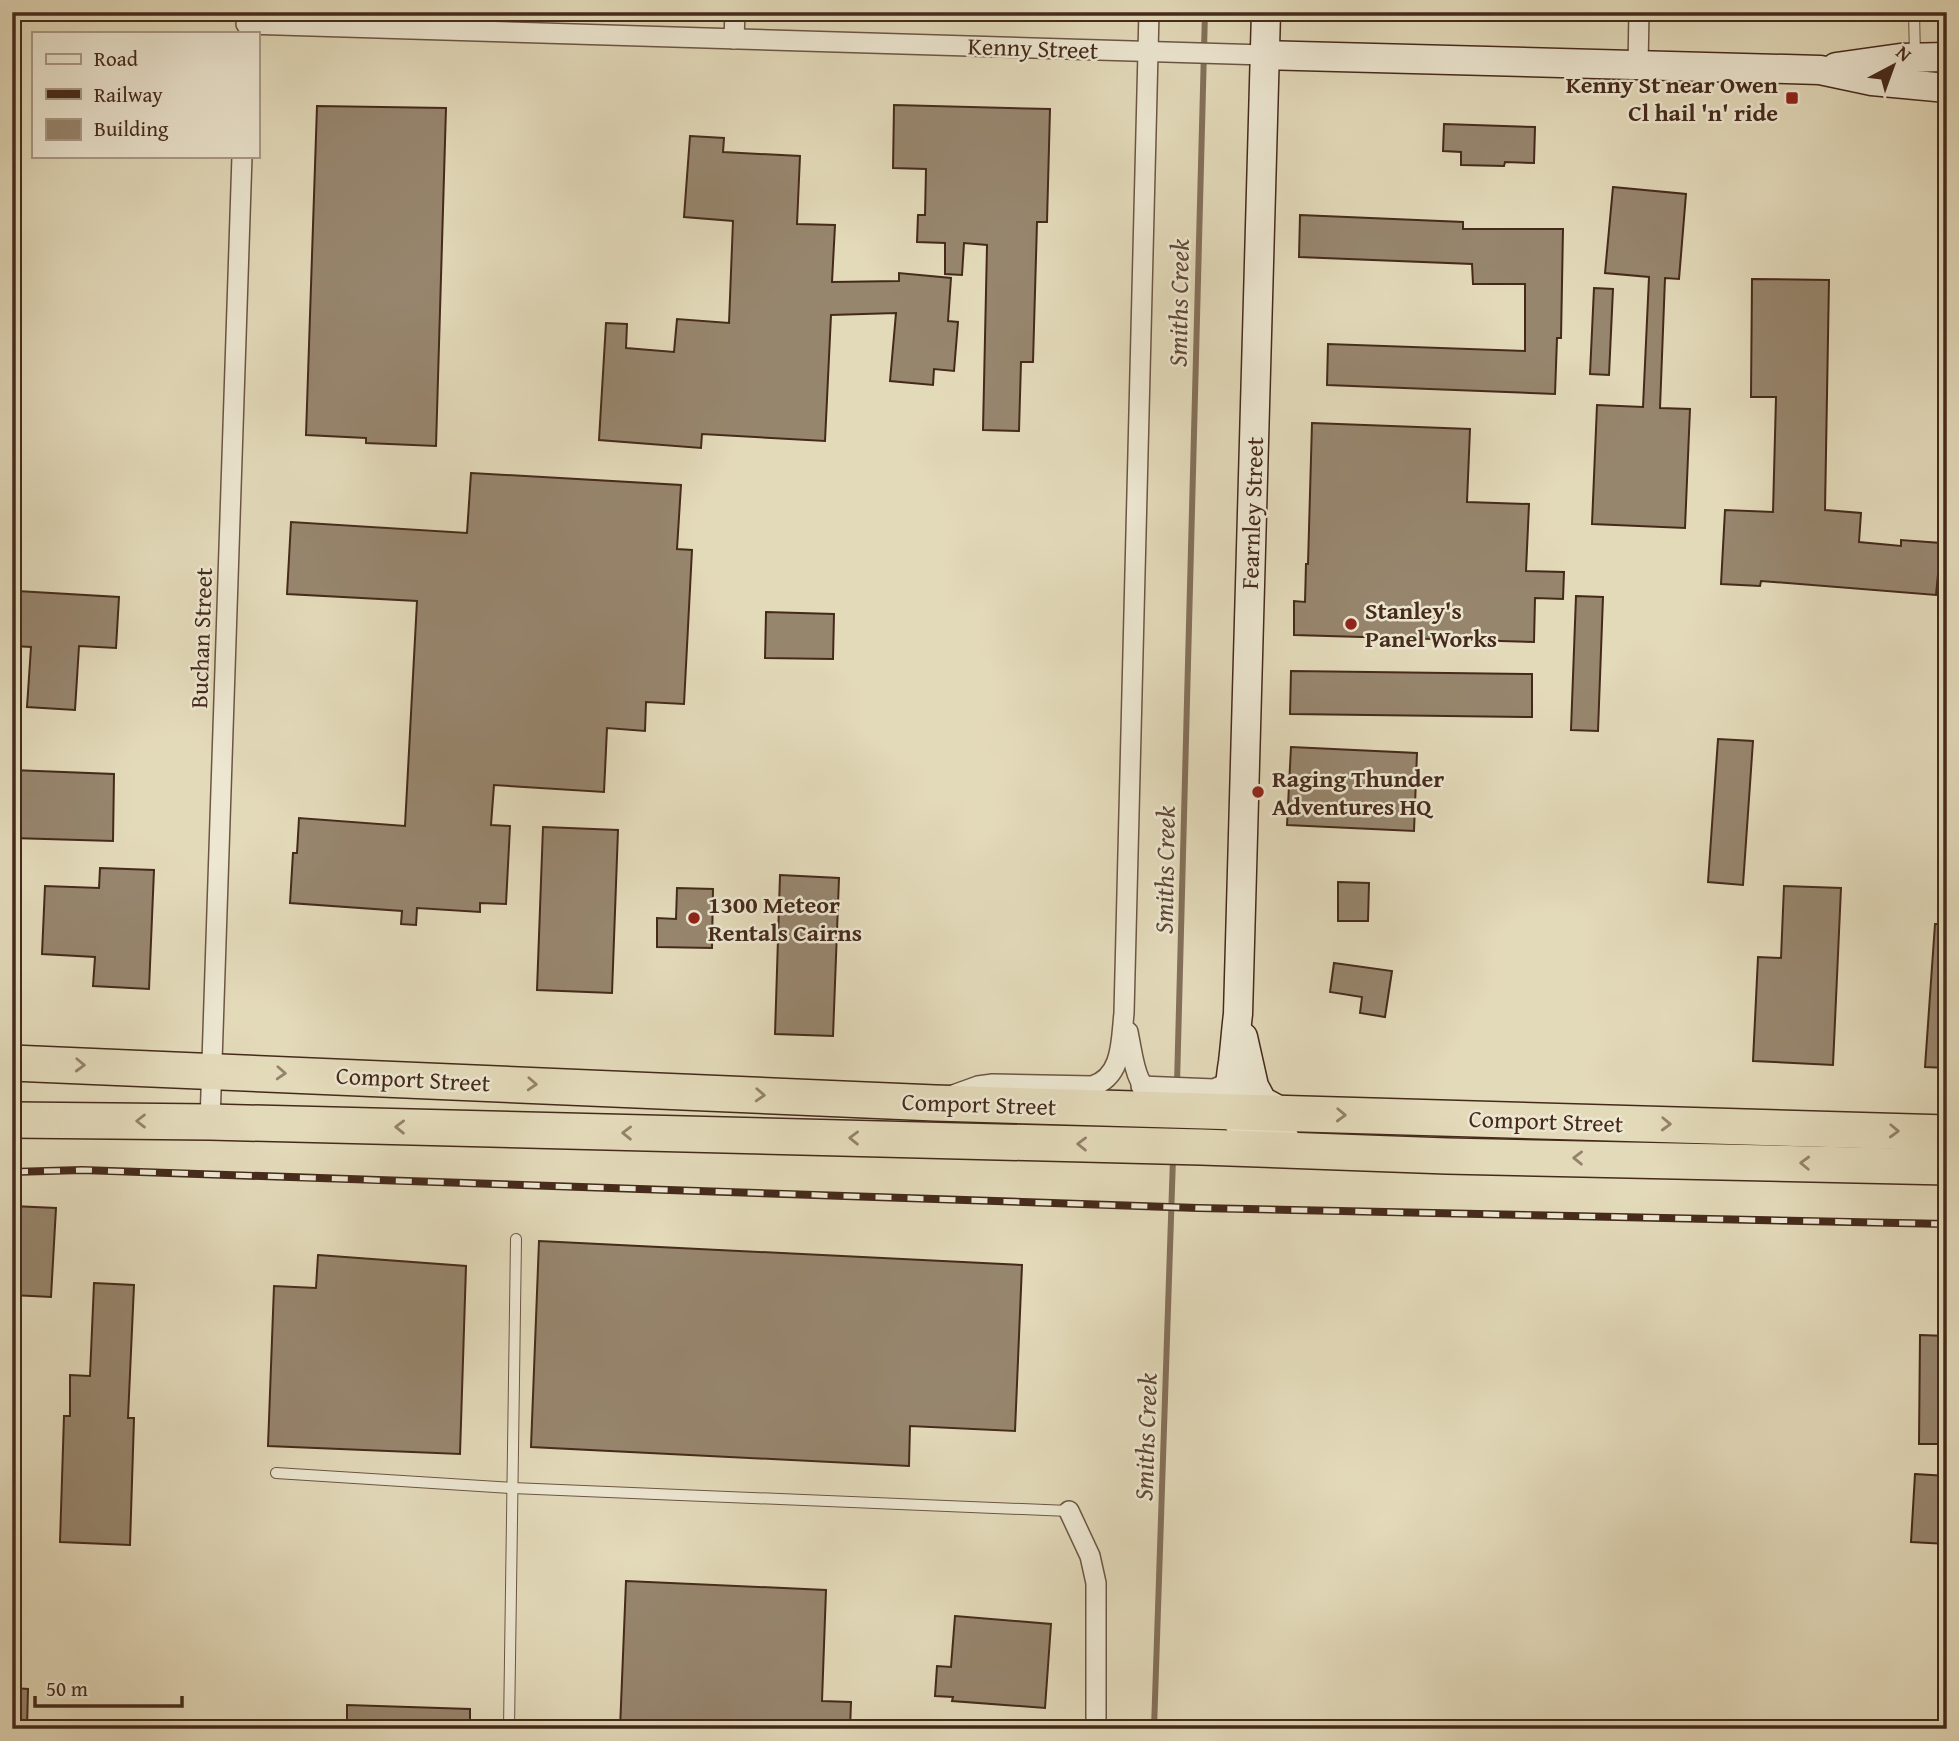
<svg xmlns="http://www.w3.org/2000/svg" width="1959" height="1741" viewBox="0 0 1959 1741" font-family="'Gentium Book Plus',serif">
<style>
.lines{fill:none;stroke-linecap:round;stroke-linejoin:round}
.stream{stroke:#83705a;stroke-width:6}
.building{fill:#97866e;stroke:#452a1b;stroke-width:2}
.lane-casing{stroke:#6c5643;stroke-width:12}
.street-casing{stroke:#6c5643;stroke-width:22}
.secondary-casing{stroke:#452a1b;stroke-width:31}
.highway-casing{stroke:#452a1b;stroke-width:38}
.lane{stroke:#ede7d2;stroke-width:10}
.street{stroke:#ede7d2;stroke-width:19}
.secondary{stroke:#ede7d2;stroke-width:28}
.highway{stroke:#e3daba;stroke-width:35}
.rail-casing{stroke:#452a1b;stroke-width:8}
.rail{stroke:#ede7d2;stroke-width:5;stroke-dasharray:16;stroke-linecap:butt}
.oneway{stroke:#94826a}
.poi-dot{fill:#8f2418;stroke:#ede7d2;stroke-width:2.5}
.labels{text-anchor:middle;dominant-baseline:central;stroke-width:5;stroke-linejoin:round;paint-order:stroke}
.street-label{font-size:24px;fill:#452a1b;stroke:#ede7d2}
.poi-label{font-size:24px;font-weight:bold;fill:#452a1b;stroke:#ede7d2;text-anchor:start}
.water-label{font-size:26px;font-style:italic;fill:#5f4735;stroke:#ede7d2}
</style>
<rect width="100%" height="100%" fill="#e3daba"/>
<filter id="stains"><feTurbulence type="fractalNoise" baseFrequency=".00286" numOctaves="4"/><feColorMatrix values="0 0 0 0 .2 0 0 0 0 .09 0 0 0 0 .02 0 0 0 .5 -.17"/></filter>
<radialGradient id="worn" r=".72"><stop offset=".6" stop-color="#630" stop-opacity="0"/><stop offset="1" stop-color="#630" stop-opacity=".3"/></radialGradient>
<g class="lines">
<g class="stream">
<path d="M1177,1084L1205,12"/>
<path d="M1154,1729L1173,1158"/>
</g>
</g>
<g class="building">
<path d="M894,105L1050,109L1047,222H1037L1033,362H1021L1019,431L983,430L987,245L964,243L962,275L945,274V243L917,242L918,215H925L926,169L893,168Z"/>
<path d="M317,106L446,108L436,446L366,443V438L306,435Z"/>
<path d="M1444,124L1535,127L1534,163L1505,162L1504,166L1461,165V152L1443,151Z"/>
<path d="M690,136L724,138L723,152L800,156L797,224L835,225L832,282L899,281V273L951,278L948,321L958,322L954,371L934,369L933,385L890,381L896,313L831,315L825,441L702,434L701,448L599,440L606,323L627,324L626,348L674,352L677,319L729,323L733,221L684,217Z"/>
<path d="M1613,187L1686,194L1679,279L1665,278L1660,408L1690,409L1685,528L1592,524L1597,405L1643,407L1649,277L1605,273Z"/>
<path d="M1300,215L1463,222V229H1563L1561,338H1557L1555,394L1327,385L1328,344L1525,351V284H1473L1472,264L1299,257Z"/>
<path d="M1752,279L1829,280L1825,510L1861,513L1859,542L1901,546V540L1941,543L1936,595L1761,581L1760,586L1721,584L1725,510L1773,512L1776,397H1751Z"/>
<path d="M1594,288L1613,289L1609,375L1590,374Z"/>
<path d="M1312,423L1470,429L1467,502L1529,504L1526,571L1564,572L1563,599L1535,598L1534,642L1294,635V601L1305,602L1306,564H1308Z"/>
<path d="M471,473L681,485L677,549L692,550L684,704L646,702L645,731L607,728L604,792L494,785L491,825L510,826L506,904L480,903V912L417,908L416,925L401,924L402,911L290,903L293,853H297L299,818L405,826L417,601L287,594L291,522L467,533Z"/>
<path d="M17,591L119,597L116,648L79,646L75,710L27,707L31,647L14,646Z"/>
<path d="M1576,596L1603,597L1598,731L1571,730Z"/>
<path d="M766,612L834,614L833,659L765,658Z"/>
<path d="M1291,671L1532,674V717L1290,714Z"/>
<path d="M1718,739L1753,741L1743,885L1708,882Z"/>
<path d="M1291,747L1417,753L1414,831L1287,825Z"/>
<path d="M12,770L114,774L113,841L12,838Z"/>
<path d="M543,827L618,830L612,993L537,990Z"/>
<path d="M100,868L154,870L149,989L93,986L95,957L42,954L45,886L99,888Z"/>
<path d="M780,875L839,878L833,1036L775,1034Z"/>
<path d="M1338,882L1369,883L1368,921H1338Z"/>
<path d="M1784,886L1841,888L1833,1065L1753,1061L1758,957L1781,958Z"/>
<path d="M677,888L713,889L712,948L657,947V918L676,919Z"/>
<path d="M1935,924H1947V1068L1925,1067Z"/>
<path d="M1334,963L1392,971L1385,1017L1360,1013L1362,997L1330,992Z"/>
<path d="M12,1206L56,1208L51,1297L12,1295Z"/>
<path d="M539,1241L1022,1265L1015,1431L910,1426L909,1466L531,1447Z"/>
<path d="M318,1255L466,1266L460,1454L268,1446L274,1286L316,1288Z"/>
<path d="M94,1283L134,1285L128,1418H134L130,1545L60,1542L64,1416H70V1375L90,1376Z"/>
<path d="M1920,1335L1947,1336V1444H1919Z"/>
<path d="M1915,1474L1947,1476V1544L1911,1542Z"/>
<path d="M626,1581L826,1590L822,1701L851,1702L850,1729H620Z"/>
<path d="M955,1616L1051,1624L1045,1708L952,1701L953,1697L935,1696L937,1666L951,1667Z"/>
<path d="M12,1688L28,1689L27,1729H12Z"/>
<path d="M347,1705L470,1709V1729H347Z"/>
</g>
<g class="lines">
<g class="lane-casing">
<g id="lane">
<path d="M1914,12L1915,57"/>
<path d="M276,1473L512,1488L1069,1511"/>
<path d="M509,1729L516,1239"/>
</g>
</g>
<g class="street-casing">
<g id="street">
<path d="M246,24L1265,55"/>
<path d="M734,39L735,12"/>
<path d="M1638,66L1639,12"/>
<path d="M1128,1032C1136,1072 1133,1080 1164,1109"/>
<path d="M1141,1086L1214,1089L1229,1082"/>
<path d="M953,1095L978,1086L993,1084L1092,1086C1123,1077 1121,1040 1124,1013L1149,12"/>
<path d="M210,1122L242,156"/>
<path d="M1069,1511L1090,1556L1096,1583V1729"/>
</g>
</g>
<g class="secondary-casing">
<g id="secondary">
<path d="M1266,12L1238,1014C1236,1030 1235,1046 1233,1062C1225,1109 1231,1138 1285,1139"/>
<path d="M1265,55L1820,70L1872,81L1947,88"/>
<path d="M1836,67L1900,58L1947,57"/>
<path d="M1243,1037L1254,1086L1262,1101L1284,1113"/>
</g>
</g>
<g class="highway-casing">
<g id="highway">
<path d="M12,1063L935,1103L1947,1133"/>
<path d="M12,1120L210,1122L1201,1147L1447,1156L1947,1167"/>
</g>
</g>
<use href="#lane" class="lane"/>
<use href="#street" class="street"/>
<use href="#secondary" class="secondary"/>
<use href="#highway" class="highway"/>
<g class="rail-casing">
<path id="rail" d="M12,1172L82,1170L1198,1208L1947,1224"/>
</g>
<use href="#rail" class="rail"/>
</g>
<defs><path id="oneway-chevron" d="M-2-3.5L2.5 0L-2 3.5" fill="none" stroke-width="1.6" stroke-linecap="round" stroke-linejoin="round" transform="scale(1.75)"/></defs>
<g class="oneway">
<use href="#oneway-chevron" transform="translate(80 1065) rotate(2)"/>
<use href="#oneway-chevron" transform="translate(281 1073) rotate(3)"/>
<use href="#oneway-chevron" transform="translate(532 1084) rotate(3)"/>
<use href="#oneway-chevron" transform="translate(760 1095) rotate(3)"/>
<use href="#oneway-chevron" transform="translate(1341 1115) rotate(2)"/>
<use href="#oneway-chevron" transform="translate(141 1121) rotate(-180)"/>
<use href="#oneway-chevron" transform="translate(1666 1124) rotate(2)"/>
<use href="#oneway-chevron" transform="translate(400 1127) rotate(-179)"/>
<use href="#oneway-chevron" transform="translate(1894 1131) rotate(2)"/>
<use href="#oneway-chevron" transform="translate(627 1133) rotate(-179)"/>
<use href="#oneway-chevron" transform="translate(854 1138) rotate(-179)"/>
<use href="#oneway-chevron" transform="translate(1082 1144) rotate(-179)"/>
<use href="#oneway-chevron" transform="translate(1578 1158) rotate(-179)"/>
<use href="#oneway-chevron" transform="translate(1805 1163) rotate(-178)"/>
</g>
<g class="poi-dot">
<rect x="1785" y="91" width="14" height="14" rx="3.5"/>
<circle cx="1351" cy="624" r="7"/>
<circle cx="1258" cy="792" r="7"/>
<circle cx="694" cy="918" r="7"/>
</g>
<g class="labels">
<g class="street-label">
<text transform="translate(1033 48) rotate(2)">Kenny Street</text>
<text transform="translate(1252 513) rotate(-88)">Fearnley Street</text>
<text transform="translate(201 638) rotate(-88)">Buchan Street</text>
<text transform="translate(413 1079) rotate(3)">Comport Street</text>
<text transform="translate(979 1104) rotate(2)">Comport Street</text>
<text transform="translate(1546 1121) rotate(2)">Comport Street</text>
</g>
<g class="poi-label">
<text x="1778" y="84" text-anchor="end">Kenny St near Owen<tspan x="1778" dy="28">Cl hail 'n' ride</tspan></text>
<text x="1365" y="610">Stanley's<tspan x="1365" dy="28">Panel Works</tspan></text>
<text x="1272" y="778">Raging Thunder<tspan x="1272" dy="28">Adventures HQ</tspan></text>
<text x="708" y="904">1300 Meteor<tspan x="708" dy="28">Rentals Cairns</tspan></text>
</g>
<g class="water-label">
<text transform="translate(1178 303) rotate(-89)">Smiths Creek</text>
<text transform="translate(1164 870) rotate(-89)">Smiths Creek</text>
<text transform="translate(1145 1437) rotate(-88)">Smiths Creek</text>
</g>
</g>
<rect width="1959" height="1741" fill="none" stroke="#e3daba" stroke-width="42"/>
<rect x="14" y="14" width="1931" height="1713" fill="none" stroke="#452a1b" stroke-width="3.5"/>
<rect x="21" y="21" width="1917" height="1699" fill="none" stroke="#452a1b" stroke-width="2"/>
<rect x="32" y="32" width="228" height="126" fill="#ede7d2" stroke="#aa9b89" stroke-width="2"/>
<rect x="46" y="54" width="35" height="10" fill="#ede7d2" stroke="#aa9b89" stroke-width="2"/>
<text x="94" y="66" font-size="21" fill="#452a1b">Road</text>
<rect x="46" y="89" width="35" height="10" fill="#452a1b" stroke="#aa9b89" stroke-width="2"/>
<text x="94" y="102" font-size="21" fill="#452a1b">Railway</text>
<rect x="46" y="119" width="35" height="21" fill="#97866e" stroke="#aa9b89" stroke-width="2"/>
<text x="94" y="136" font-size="21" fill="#452a1b">Building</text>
<g transform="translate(1893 66) rotate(41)" stroke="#ede7d2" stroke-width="5" paint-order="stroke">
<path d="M0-5L12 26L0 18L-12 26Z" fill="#452a1b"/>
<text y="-10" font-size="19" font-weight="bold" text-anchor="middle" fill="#452a1b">N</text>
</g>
<path d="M35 1696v10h147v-10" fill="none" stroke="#452a1b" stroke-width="3.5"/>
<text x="46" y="1696" font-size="21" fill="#452a1b" stroke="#ede7d2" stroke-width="5" paint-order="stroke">50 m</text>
<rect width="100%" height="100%" filter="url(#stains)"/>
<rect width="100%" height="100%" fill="url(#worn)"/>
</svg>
